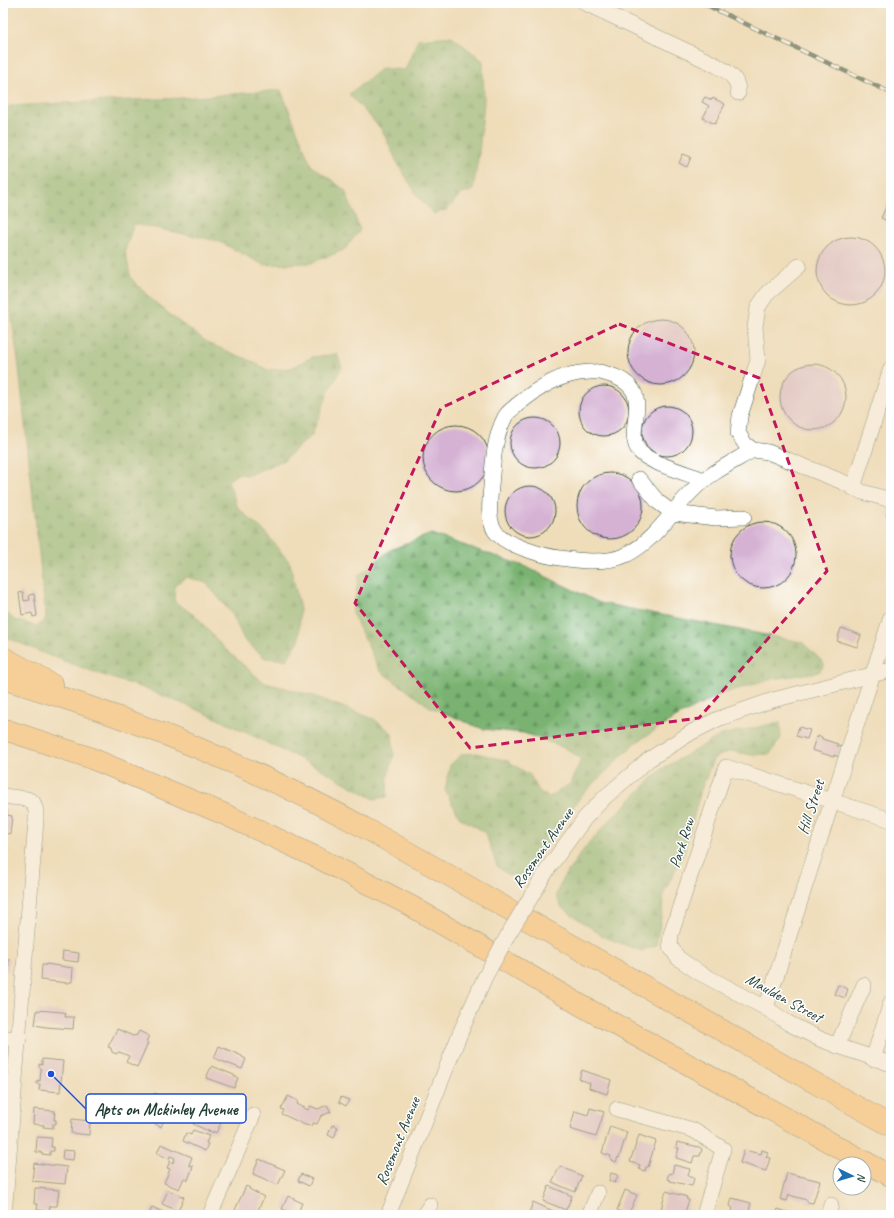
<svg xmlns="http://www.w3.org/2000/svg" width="894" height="1218" viewBox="0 0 894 1218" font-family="Caveat,sans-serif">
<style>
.forest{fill:url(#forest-firs);stroke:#4c7852}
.building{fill:#d5b2d4}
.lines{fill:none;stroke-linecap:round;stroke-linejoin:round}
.minor-casing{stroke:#3e5548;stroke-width:16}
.highway-casing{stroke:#3e5548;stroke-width:22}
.minor{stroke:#fff;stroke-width:15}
.highway{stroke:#febc70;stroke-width:21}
.rail-casing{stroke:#1f3d34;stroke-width:4.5}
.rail{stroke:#fff;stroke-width:3;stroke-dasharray:9;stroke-linecap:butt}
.minor-bridge-casing{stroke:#3e5548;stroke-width:16;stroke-linecap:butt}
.minor-bridge{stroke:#fff;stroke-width:15}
.marked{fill:none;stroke:#c2185b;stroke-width:3;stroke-dasharray:8 5;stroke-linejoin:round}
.labels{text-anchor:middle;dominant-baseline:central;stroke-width:3;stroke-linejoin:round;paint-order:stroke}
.street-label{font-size:16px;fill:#1f3d34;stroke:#fff}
.leader{fill:none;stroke:#1d4ed8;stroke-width:1.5}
.callout-dot{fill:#1d4ed8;stroke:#fff;stroke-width:1.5}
.callout{fill:#fff;stroke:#1d4ed8;stroke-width:1.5}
.callout-label{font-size:17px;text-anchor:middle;font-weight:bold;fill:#1f3d34}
</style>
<defs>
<pattern id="forest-firs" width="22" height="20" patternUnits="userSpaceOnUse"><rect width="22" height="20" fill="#7ab371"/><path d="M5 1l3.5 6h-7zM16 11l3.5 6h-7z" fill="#63935e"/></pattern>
</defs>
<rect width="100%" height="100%" fill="#fff"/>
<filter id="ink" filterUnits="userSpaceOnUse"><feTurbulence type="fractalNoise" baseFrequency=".025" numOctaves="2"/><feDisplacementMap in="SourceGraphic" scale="8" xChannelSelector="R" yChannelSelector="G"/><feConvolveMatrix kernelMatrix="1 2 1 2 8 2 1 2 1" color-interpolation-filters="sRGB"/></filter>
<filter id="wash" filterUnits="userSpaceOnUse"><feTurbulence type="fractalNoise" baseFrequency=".012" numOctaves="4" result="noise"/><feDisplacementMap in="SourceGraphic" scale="16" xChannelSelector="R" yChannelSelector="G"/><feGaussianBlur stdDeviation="0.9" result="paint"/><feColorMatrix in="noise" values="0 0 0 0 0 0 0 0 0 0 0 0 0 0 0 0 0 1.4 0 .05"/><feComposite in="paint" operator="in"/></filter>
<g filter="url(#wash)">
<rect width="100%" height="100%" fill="#efddba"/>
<g class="forest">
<path d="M452,36L483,61L484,103L479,153L473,190L460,195L448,209L434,214L418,197L397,162L382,130L349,94L382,68L405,70L418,39Z"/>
<path d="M281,90L311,165L345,190L360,230L344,250L311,263L264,265L218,241L134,224L125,251L131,278L150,298L178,321L210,344L247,359L268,370L291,368L312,357L337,354L342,367L328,393L312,435L284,460L249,475L237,474L228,481L238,508L266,533L290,563L300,609L299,641L286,660L265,658L244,640L232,614L206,583L186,577L175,585L174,601L197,617L224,648L263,682L311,695L374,719L392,733L394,756L388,776L387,797L374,799L319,768L203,712L146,689L108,677L50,656L3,636V610L15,620L37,626L46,619L19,368L3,255V110L10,106L82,102L182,98Z"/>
<path d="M431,534L524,566L600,603L802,642L825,664L819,672L773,679L724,693L680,715L635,743L581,796L539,856L522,876L508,875L497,866L485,832L460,818L445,790L450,765L462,754L477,753L508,761L530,775L539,791L549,797L570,784L581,759L567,749L524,733L483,729L430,707L380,671L352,613L359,575L390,550Z"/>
<path d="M780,722L781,738L770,754L751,755L731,751L714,758L701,790L684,852L664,893L662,913L656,946L641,951L604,937L561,907L556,895L563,878L590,841L628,802L662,769L721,735Z"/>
</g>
<g id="blocks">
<g class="building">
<path d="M705,97L712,100L713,98L725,104L715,124L703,118L709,106L702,102Z"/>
<path d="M683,154L691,157L687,167L679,163Z"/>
<path d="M891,196V223L881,218Z"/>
<circle cx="851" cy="271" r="34"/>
<circle cx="661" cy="352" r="33"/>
<circle cx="813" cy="397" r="33"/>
<circle cx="604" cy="411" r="25"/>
<circle cx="667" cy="431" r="25"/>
<circle cx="535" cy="443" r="25"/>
<circle cx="456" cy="458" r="33"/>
<circle cx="610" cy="506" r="33"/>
<circle cx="530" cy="511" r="25"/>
<path d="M889,509H891V517L886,516Z"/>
<circle cx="763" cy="555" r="33"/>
<path d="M23,592L24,601L30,600L29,595L34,594L37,616L33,617L32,613L22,615L19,593Z"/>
<path d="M841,628L861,635L857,647L837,641Z"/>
<path d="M799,727L810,730L807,739L796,736Z"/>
<path d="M818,736L822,737V739L838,744L837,746L842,747L839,757L834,755V757L812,750L816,737L818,738Z"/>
<path d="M3,809H7V815L12,816L10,834L3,833Z"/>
<path d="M3,846L8,847L6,869L3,868Z"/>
<path d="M63,951L79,953L78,962L62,960Z"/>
<path d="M3,958L9,959L8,972H3Z"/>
<path d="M46,964L73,968L72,982H68V983L41,980L42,965H46Z"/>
<path d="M838,985L848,989L845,998L834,994Z"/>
<path d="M37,1010L62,1012L66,1013L65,1017H74L73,1029L46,1027L35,1025Z"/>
<path d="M117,1029L133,1036L137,1035L139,1031L149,1036L146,1042L148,1043L137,1067L126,1062L129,1056L119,1052L116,1054L112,1052L111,1048L108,1047Z"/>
<path d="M219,1046L242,1056V1057L246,1059L242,1069L214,1058Z"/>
<path d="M42,1059L63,1061L60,1092L39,1090L40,1084H37V1080L40,1081L41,1068L39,1067V1064L42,1065Z"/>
<path d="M212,1066L234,1075V1076L238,1078L234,1088L206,1078L211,1067Z"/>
<path d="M582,1070L611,1080L607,1094L589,1088L590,1083L579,1079Z"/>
<path d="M155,1093L162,1097L161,1100H159L156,1106L150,1103Z"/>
<path d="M288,1096L298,1101L297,1104L308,1110L310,1106L318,1109L327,1105L331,1112L321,1116L317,1124L313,1123L311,1126L305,1125L282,1114L284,1110L281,1109Z"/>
<path d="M341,1097L349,1100L346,1106L339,1102Z"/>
<path d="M590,1108L604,1112L596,1137L570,1129L575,1111L588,1115Z"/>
<path d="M34,1109L55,1111L54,1120H56V1124H53V1128L43,1127L44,1125L33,1124Z"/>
<path d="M195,1110L221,1123L216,1133L213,1131V1133L193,1124L195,1120L192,1118Z"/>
<path d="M156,1116L164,1120L161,1127L153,1123Z"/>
<path d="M72,1119L90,1121L89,1135L71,1133Z"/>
<path d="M332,1125L338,1127L334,1138L328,1135Z"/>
<path d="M610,1126L627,1132L619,1158L618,1157L616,1162L611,1160L612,1159H610L611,1156L602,1153Z"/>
<path d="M193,1130L209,1136L206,1143L208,1144L205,1151L183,1141L186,1133L191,1135Z"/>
<path d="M639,1135L656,1141L648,1167H646L645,1171L639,1169L640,1165L630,1162Z"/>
<path d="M37,1137L52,1138L51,1147H54V1151H50V1155L41,1154V1152H36Z"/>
<path d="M677,1142L699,1147L702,1149L700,1156H694L692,1163L676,1158L679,1148H676Z"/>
<path d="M161,1144L192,1157L189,1165L193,1166L188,1180L184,1178L179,1189L164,1183L170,1169L167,1168L170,1161L173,1163L175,1158L170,1156L169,1159L157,1153Z"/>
<path d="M63,1150L74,1151L73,1160L62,1159Z"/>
<path d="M744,1150L761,1154L762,1150L768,1152L766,1157L770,1158L766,1171L740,1163Z"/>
<path d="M259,1159L285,1170L278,1185L253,1174Z"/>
<path d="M34,1163L67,1167L65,1184L32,1181Z"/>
<path d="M674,1165L690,1169L688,1176L694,1178L692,1186L670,1181V1180L667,1179L669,1173L672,1174Z"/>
<path d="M560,1166L582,1176L575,1192L552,1182Z"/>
<path d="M611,1173L618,1175L615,1183L609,1181Z"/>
<path d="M787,1173L820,1181L813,1203L807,1202V1200L789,1195L787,1201L780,1199Z"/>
<path d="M301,1174L312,1179L309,1186L298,1181Z"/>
<path d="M246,1186L250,1188L249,1189L264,1197L257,1212L263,1215H240L234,1212Z"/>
<path d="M549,1186L572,1196L566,1210L543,1201Z"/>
<path d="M35,1188L59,1190L57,1206H50L49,1211L37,1210L38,1204H34Z"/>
<path d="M168,1190L184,1197L178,1211L162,1204Z"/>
<path d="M625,1190L637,1195L628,1215L617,1210Z"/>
<path d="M666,1191L687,1197L686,1199L689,1200L684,1215L661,1209Z"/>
<path d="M288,1196L302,1203L297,1215L282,1209Z"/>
<path d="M732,1198L751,1203L748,1215H731L733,1208L730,1206Z"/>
<path d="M533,1202L562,1215H534L529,1213Z"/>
<path d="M152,1207L169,1215H149Z"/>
<path d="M778,1209L796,1215H776Z"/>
</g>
</g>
</g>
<g filter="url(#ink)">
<use href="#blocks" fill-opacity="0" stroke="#3e5548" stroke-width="1"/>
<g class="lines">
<g class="minor-casing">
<g id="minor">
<path d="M585,3L714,64C726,71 739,77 738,93"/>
<path d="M799,266L767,294L758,307L755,327L758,360L740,416L738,433L745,444L753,450L768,452L843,482L862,492L891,500"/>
<path d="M639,479L658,502L673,513L716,518L744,517"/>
<path d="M705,480C689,474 651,464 640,452C620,429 663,388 604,373C599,371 594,372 590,372C561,373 539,387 517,405C513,409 507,412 505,417C494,438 493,463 491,486C490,501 487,518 495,531C504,545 544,556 560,558C580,561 606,564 626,555C657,539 670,512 694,489C710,473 733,462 753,450"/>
<path d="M853,488L891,368"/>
<path d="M3,796L27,799L33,802L36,811V821L4,1215"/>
<path d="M891,820L726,767L671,934L670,946L678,958L698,972L766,1008L788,1023L822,1040L841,1047L891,1064"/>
<path d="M549,867L585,818L605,797L648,760L692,732L718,719L773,700L891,670"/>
<path d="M766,1008L891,617"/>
<path d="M3,1038L19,1039"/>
<path d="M837,1046L864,985"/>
<path d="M873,1059L891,1002"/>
<path d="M617,1109L693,1130L723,1149L704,1215"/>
<path d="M210,1215L253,1115"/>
<path d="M388,1215L461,1031"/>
<path d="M424,1215L430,1205"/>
<path d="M589,1215L598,1193"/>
<path d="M828,1215L831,1205"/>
</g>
</g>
<g class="highway-casing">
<g id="highway">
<path d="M3,657L53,685"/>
<path d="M3,679C131,717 257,768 374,833L891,1126"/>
<path d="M3,729L88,757L224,814L318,858L411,906L582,1006L891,1176"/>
</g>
</g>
<use href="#minor" class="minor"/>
<use href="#highway" class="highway"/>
<g class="rail-casing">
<path id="rail" d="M702,3L891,93"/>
</g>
<use href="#rail" class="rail"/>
<g class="minor-bridge-casing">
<path id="minor-bridge" d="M461,1031L485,977L509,933L549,867"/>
</g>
<use href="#minor-bridge" class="minor-bridge"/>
</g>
</g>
<path d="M0 0H894V1218H0ZM619,324L759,378L827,571L699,718L470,748L355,603L441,408Z" fill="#efddba" fill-opacity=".55" fill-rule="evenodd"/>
<path class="marked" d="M619,324L759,378L827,571L699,718L470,748L355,603L441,408Z"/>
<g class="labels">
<g class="street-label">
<text transform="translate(811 807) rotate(-72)">Hill Street</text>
<text transform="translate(682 843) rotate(-72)">Park Row</text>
<text transform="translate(543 848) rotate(-55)">Rosemont Avenue</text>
<text transform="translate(784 998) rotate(29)">Maulden Street</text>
<text transform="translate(398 1141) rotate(-68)">Rosemont Avenue</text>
</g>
</g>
<path class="leader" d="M51 1074L86 1109"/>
<circle class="callout-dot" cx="51" cy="1074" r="4"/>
<rect class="callout" x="86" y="1094" width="160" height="29" rx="4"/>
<g class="callout-label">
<text x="166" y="1115">Apts on Mckinley Avenue</text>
</g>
<rect width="894" height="1218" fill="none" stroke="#fff" stroke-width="16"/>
<g transform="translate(852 1176) rotate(95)"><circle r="19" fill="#ffffff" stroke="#a5b1ae"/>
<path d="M0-3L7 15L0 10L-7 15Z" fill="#1f6fb2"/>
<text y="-6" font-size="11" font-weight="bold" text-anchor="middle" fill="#1f3d34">N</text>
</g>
</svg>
